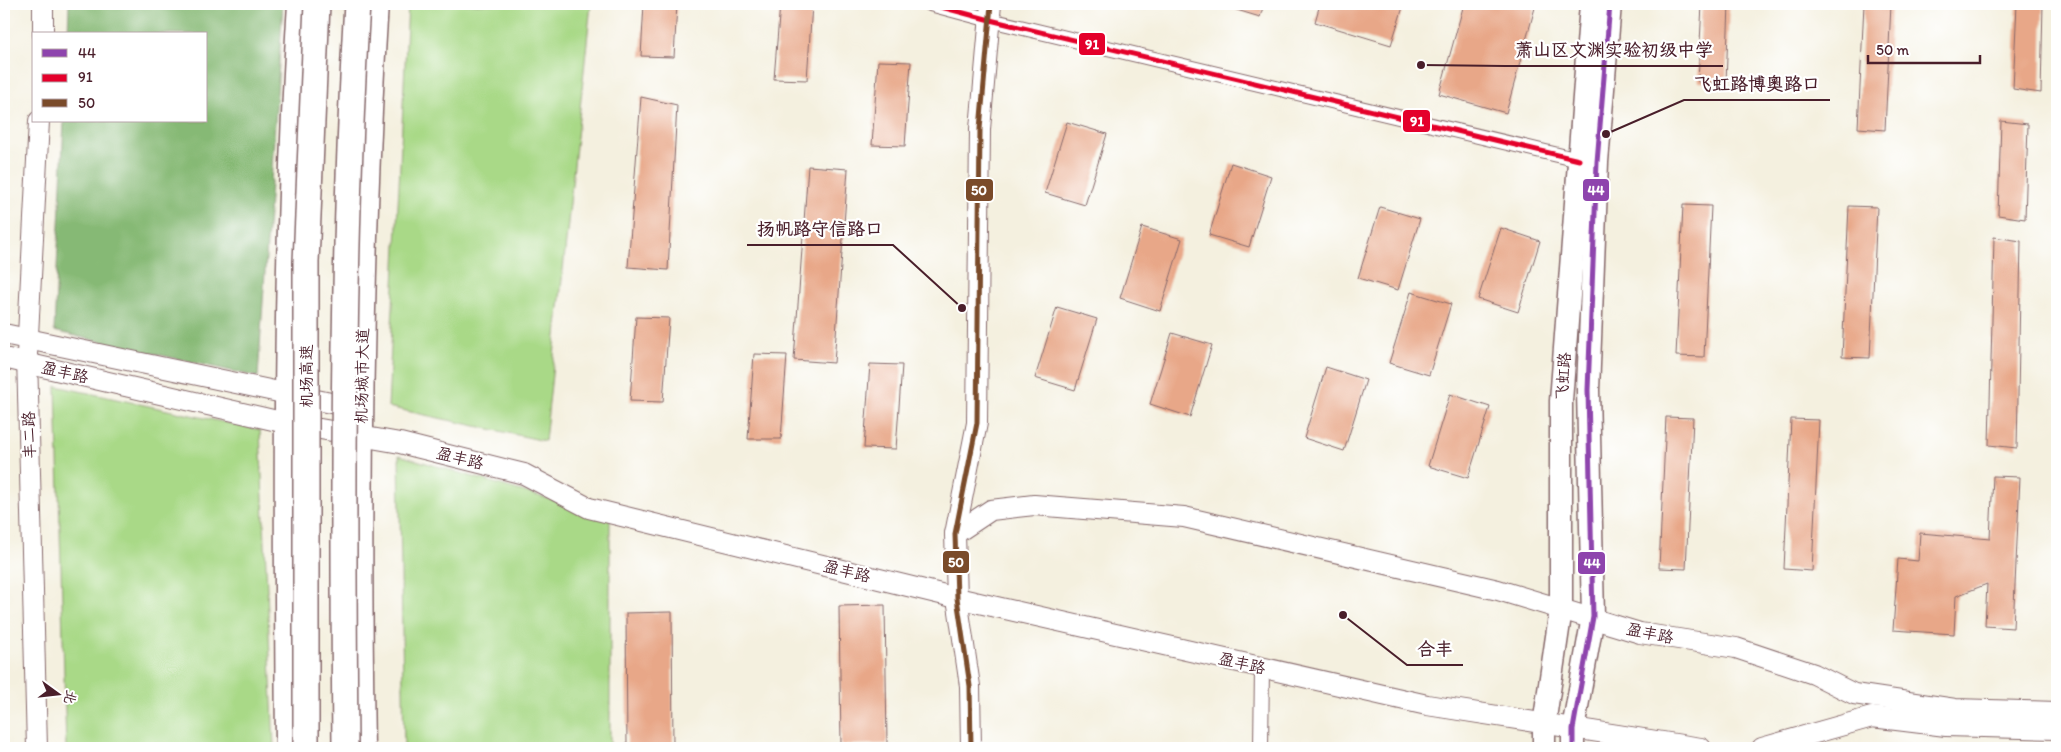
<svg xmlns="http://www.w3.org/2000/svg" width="2061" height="752" viewBox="0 0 2061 752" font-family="Itim,'LXGW WenKai TC',sans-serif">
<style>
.green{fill:#a9d987;stroke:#7a7c59}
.forest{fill:#86b974;stroke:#686c50}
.building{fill:#e8a788}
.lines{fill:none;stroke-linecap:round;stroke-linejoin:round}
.street-casing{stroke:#86686a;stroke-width:16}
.secondary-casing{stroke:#86686a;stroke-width:22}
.primary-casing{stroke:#86686a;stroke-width:25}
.street{stroke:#fff;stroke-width:14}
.secondary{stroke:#fff;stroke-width:20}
.primary{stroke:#fff;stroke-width:22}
.highway-bridge-casing{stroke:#86686a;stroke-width:28;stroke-linecap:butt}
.highway-bridge{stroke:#fff;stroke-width:25}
.bus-1-casing{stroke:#fff;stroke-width:9}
.bus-2-casing{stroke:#fff;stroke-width:9}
.bus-3-casing{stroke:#fff;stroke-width:9}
.bus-1{stroke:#8e44ad;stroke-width:5}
.bus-2{stroke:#e4002b;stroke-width:5}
.bus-3{stroke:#7a4b2a;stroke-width:5}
.labels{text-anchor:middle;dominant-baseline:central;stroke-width:4.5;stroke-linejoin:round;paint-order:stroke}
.street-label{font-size:16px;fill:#4a1f2b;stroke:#fff}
.leader{fill:none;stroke:#4a1f2b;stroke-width:2}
.callout-dot{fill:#4a1f2b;stroke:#fff;stroke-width:2}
.callout-label{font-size:18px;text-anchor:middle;font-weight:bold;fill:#4a1f2b;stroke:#fff;stroke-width:4.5;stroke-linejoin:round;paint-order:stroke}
.line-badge{stroke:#fff;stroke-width:2}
.badge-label{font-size:14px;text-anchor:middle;font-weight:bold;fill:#fff}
</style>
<rect width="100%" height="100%" fill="#fff"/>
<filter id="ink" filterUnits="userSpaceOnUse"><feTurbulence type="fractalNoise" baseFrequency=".02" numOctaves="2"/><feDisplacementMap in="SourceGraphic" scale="10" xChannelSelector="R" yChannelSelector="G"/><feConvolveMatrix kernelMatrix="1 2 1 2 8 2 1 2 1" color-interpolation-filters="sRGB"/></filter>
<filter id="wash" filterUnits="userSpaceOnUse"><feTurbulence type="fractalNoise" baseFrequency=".0096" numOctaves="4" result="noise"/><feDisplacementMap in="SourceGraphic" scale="20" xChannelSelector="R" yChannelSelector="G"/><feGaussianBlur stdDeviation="1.12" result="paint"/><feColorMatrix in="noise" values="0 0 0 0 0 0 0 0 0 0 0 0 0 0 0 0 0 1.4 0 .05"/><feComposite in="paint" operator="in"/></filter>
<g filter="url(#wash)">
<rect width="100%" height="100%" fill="#f4f0df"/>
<g class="green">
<path d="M408,4H591L545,441L388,407Z"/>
<path d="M56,386L260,430L274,748H66Z"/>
<path d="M399,455L610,517V748H404Z"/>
</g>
<path class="forest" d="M69,4H283L258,377L54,331L64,121H206V34H68Z"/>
<g id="blocks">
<g class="building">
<path d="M644,4H677L674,57L641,56Z"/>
<path d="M780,4H812L807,80L774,79Z"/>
<path d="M1227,4H1264L1260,17L1227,7Z"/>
<path d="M1320,4H1404L1391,45L1315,22Z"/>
<path d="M1464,4H1536L1506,113L1439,94Z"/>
<path d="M1702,4H1729L1726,83L1698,82Z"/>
<path d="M1864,4H1891L1885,130L1858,128Z"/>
<path d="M2017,4H2043L2041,93L2013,89Z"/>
<path d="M878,61L911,62L905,146L872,145Z"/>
<path d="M641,97L677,105L668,270L628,267Z"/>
<path d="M2001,121L2028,124L2025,219L1998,215Z"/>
<path d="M1067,122L1107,134L1085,205L1045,193Z"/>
<path d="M1231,163L1271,176L1249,247L1209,235Z"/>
<path d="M808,166L848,169L834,363L794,360Z"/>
<path d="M1683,205L1711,206L1704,357L1676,356Z"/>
<path d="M1849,206L1877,207L1870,358L1842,357Z"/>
<path d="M1380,207L1420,219L1398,290L1358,278Z"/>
<path d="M1142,227L1182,239L1160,311L1120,298Z"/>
<path d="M1501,228L1540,241L1518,312L1478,299Z"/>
<path d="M1994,237L2021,241L2017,448L1989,445Z"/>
<path d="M1411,292L1451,304L1429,375L1389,363Z"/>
<path d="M1057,307L1097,319L1075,390L1035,378Z"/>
<path d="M636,317L669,318L663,402L630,401Z"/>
<path d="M1172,333L1212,345L1190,417L1150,404Z"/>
<path d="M754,354L787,355L781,439H748Z"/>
<path d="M870,364L902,365L896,449L864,448Z"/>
<path d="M1326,367L1366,380L1344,451L1304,438Z"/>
<path d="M1450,394L1490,407L1468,478L1428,466Z"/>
<path d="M1666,417L1693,418L1686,569L1659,568Z"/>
<path d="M1791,419L1819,420L1812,571L1784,569Z"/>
<path d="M1993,476L2020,477L2013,628L1985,626L1987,584L1956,596L1954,634L1893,630L1898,559L1918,561L1920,533L1990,539Z"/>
<path d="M885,605L887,744L841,745L839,606Z"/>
<path d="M672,612L673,748H627L626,613Z"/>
</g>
</g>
</g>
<g filter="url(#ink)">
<use href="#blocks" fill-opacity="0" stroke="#86686a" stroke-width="1"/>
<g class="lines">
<g class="street-casing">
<g id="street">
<path d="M930,4L990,20L1579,160"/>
<path d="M1261,748L1262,668"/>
</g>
</g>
<g class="secondary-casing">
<g id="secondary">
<path d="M43,34V4"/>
<path d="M4,334L359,409"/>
<path d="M4,358L286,423L400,443L524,474L589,508L957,598L1427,705L1701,748"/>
<path d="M955,534L991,510L1034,505L1184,517L1498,590L1640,633L1736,648L1814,674L1854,694L1955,709L2057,712"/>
<path d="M37,748L27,355L39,121"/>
<path d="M971,748L970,686L957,598L955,534L977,423L980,129L991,4"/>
<path d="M1762,748L1872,717L1946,726L2057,729"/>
</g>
</g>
<g class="primary-casing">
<g id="primary">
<path d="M287,748C285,500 283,251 299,4"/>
<path d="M363,748C359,500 361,252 377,4"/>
<path d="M1544,748V725L1561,609V401L1591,4"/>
<path d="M1573,748V729L1593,617L1588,390L1597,162L1610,4"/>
</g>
</g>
<use href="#street" class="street"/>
<use href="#secondary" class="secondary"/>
<use href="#primary" class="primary"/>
<g class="highway-bridge-casing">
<g id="highway-bridge">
<path d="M306,748V262L317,4"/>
<path d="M345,748C343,500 342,252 357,4"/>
</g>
</g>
<use href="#highway-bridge" class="highway-bridge"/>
<g class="bus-1-casing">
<path id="bus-1" d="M1573,748V729L1593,617L1588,390L1597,162L1610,4"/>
</g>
<g class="bus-2-casing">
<path id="bus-2" d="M930,4L990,20L1579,160"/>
</g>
<g class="bus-3-casing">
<path id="bus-3" d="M971,748L970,686L957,598L955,534L977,423L980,129L991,4"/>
</g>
<use href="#bus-1" class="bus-1"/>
<use href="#bus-2" class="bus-2"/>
<use href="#bus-3" class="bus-3"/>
</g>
</g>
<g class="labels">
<g class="street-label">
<text transform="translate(65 372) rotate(13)">盈丰路</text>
<text transform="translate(306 376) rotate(-90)">机场高速</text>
<text transform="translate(362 376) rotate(-89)">机场城市大道</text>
<text transform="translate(1563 376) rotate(-86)">飞虹路</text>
<text transform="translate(29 435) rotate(-91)">丰二路</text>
<text transform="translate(460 458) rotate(14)">盈丰路</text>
<text transform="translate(847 571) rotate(14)">盈丰路</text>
<text transform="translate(1650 633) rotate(12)">盈丰路</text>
<text transform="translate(1242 663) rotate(13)">盈丰路</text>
</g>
</g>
<path class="leader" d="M1421 65L1505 66H1723M1606 134L1684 100H1830M962 308L893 245H747M1343 615L1407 665H1463"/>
<g class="callout-dot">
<circle cx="1421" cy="65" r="5"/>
<circle cx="1606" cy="134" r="5"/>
<circle cx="962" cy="308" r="5"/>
<circle cx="1343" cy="615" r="5"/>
</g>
<g class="callout-label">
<text x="1614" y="56">萧山区文渊实验初级中学</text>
<text x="1757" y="90">飞虹路博奥路口</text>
<text x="820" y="235">扬帆路守信路口</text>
<text x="1435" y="655">合丰</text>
</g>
<g class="line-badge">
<rect x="1078" y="32" width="28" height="24" rx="5" fill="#e4002b"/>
<rect x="1402" y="109" width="29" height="24" rx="5" fill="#e4002b"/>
<rect x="1582" y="178" width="28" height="24" rx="5" fill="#8e44ad"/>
<rect x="965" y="178" width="29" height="24" rx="5" fill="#7a4b2a"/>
<rect x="942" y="550" width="28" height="24" rx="5" fill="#7a4b2a"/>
<rect x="1577" y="551" width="29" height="24" rx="5" fill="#8e44ad"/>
</g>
<g class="badge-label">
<text x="1092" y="49">91</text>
<text x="1417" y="126">91</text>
<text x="1596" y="195">44</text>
<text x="979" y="195">50</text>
<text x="956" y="567">50</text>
<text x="1592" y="568">44</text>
</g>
<rect width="2061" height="752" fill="none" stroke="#fff" stroke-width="20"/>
<rect x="32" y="32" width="175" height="90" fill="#ffffff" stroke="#b7a5aa"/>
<rect x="42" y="49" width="25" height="8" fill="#8e44ad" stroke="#b7a5aa"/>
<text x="78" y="58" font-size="15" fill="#4a1f2b">44</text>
<rect x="42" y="74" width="25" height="8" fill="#e4002b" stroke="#b7a5aa"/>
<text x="78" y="82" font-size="15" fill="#4a1f2b">91</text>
<rect x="42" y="99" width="25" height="8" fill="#7a4b2a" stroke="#b7a5aa"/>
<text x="78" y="108" font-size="15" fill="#4a1f2b">50</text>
<g transform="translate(58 694) rotate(105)" stroke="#ffffff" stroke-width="4" paint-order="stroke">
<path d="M0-4L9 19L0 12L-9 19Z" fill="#4a1f2b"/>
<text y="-8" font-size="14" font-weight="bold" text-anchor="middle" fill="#4a1f2b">北</text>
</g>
<path d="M1868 55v8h112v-8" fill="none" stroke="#4a1f2b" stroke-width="2.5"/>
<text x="1876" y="55" font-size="15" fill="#4a1f2b" stroke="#ffffff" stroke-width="4" paint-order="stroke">50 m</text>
</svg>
